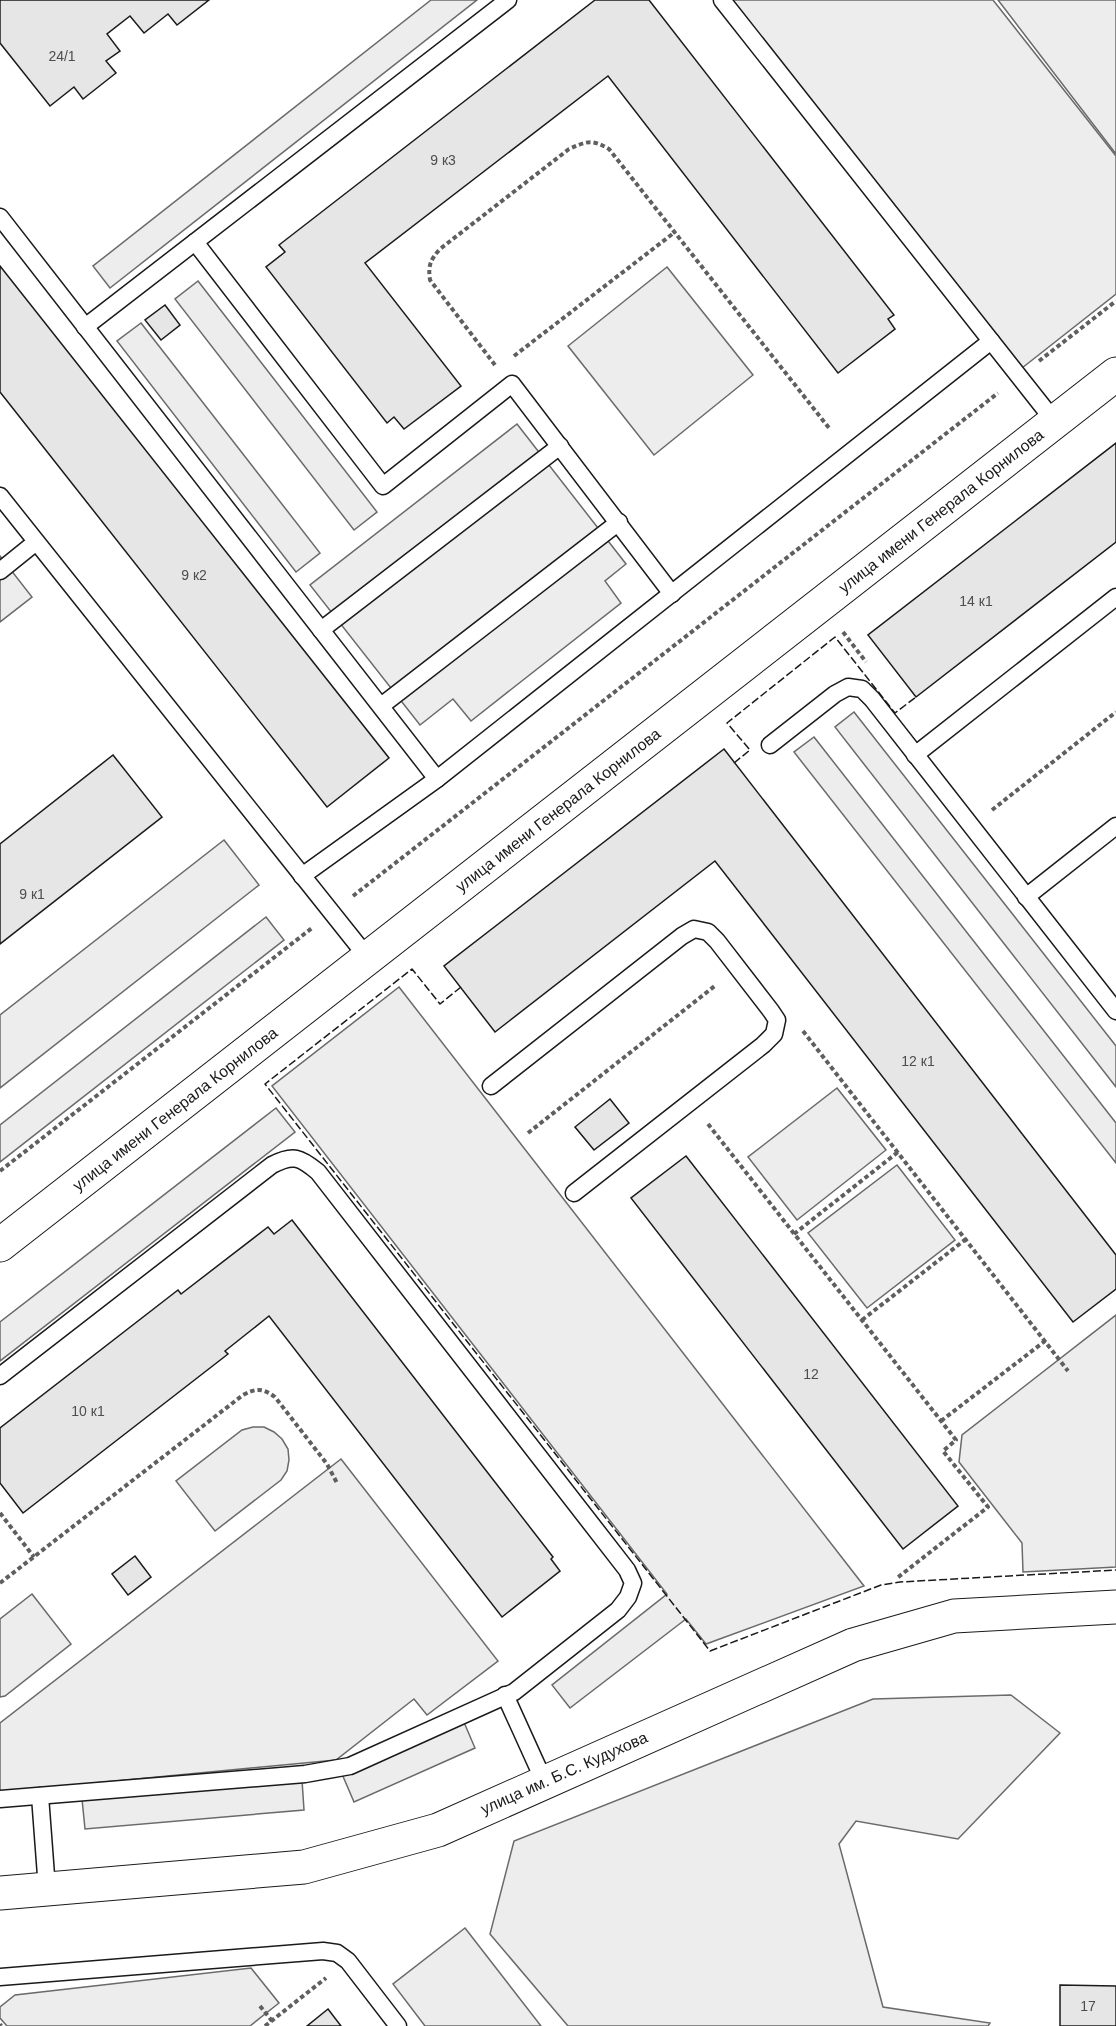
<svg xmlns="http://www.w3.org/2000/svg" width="1116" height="2026" viewBox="0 0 1116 2026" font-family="Arial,sans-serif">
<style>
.built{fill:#ededed;stroke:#6a6a6a;stroke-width:1.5}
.building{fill:#e6e6e6;stroke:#1a1a1a;stroke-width:1.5}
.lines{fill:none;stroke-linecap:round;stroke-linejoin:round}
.service-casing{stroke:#1a1a1a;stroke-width:19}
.minor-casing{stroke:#1a1a1a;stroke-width:35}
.path{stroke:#5f5f5f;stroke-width:4;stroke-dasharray:4.5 3;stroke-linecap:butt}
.service{stroke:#fff;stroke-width:16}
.minor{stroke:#fff;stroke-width:33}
.fence{stroke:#1a1a1a;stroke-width:1.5;stroke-dasharray:8 3;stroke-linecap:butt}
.labels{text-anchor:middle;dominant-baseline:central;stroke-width:4.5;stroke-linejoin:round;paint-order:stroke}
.number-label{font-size:14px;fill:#4d4d4d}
.street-label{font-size:16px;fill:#1a1a1a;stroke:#fff}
</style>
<rect width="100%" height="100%" fill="#fff"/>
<g class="built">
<path d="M431,0H477L110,288L93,266Z"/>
<path d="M732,0H993L1116,156V294L1022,368Z"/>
<path d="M998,0H1116V154Z"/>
<path d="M667,267L753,375L654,455L568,346Z"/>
<path d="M198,281L377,512L354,530L175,299Z"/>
<path d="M141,323L320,553L296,572L117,341Z"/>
<path d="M517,424L626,564L605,581L621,603L471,721L453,699L420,725L310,585Z"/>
<path d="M0,556L32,597L0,622Z"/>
<path d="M854,712L1116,1046V1087L835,727Z"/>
<path d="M814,737L1116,1123V1163L794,752Z"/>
<path d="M224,840L259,885L0,1088V1015Z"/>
<path d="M266,917L284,940L0,1162V1125Z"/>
<path d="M399,987L864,1586L706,1644L686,1619L570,1708L552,1685L667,1594L272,1086Z"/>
<path d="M837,1088L886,1150L797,1220L748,1157Z"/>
<path d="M276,1108L295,1132L0,1361V1322Z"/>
<path d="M897,1165L955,1240L867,1308L808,1233Z"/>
<path d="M1116,1315V1567L1023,1572L1022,1543L959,1462L962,1435Z"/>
<path d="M253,1427H264L274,1432L282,1439L288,1449L289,1460L287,1471L281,1480L215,1531L176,1481L242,1430Z"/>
<path d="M341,1459L498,1661L427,1715L414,1699L336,1760L0,1792V1723Z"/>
<path d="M32,1594L71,1644L5,1696L0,1697V1619Z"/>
<path d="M1011,1695L1060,1733L958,1839L856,1821L839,1844L883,2007L990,2023L988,2026H568L490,1934L514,1841L873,1699Z"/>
<path d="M463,1720L475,1748L354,1802L342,1774Z"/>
<path d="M302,1780L304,1810L85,1829L82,1799Z"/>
<path d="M465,1928L541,2026H425L393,1984Z"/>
<path d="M251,1968L279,2003L250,2026H7L0,2018V2007L15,1995Z"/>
</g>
<g class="building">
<path d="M0,0H209L177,25L168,14L144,33L130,16L107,34L120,51L106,61L116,73L83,99L74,87L50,106L0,43Z"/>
<path d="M595,0H649L894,315L888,319L895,329L838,373L608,76L365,263L461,386L404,429L394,417L387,423L266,267L285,252L279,245Z"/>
<path d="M0,266L389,758L327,807L0,392Z"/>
<path d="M165,305L180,325L161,340L145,320Z"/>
<path d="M1116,443V542L916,697L868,635Z"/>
<path d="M724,749L1116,1255V1289L1073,1322L715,861L495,1032L444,966Z"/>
<path d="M113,755L162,817L0,944V844Z"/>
<path d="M610,1099L629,1123L594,1150L575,1127Z"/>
<path d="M686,1156L958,1506L903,1549L631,1198Z"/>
<path d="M292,1220L553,1557L551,1559L560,1571L502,1617L269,1316L225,1351L228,1354L23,1513L0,1483V1428L178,1290L181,1294L268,1227L274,1234Z"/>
<path d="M135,1556L151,1577L128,1595L112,1574Z"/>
<path d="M1060,1985L1116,1986V2026H1060Z"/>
<path d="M328,2009L341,2026H307Z"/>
</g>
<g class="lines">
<g class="service-casing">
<g id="service">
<path d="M508,0L195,242L383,486L512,384L672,594"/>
<path d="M722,0L1055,422"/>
<path d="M0,217L437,779"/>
<path d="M85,327L195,242"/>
<path d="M0,496L368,958"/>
<path d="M0,571L36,542"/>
<path d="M321,630L560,446"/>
<path d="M381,706L619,522"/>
<path d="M770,745L835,694L848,687L862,689L872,699L1116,1011"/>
<path d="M915,755L1116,597"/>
<path d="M302,876L437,779L991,341"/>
<path d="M1026,897L1116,826"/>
<path d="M491,1086L682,936L694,929L708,932L717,941L771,1011L777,1020L774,1034L763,1045L574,1193"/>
<path d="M0,1376L272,1165C293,1154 300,1157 318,1172L627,1570L633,1583L628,1597L618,1610L514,1692L350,1766L305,1774L0,1799"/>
<path d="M505,1695L544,1781"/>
<path d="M40,1796L47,1889"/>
<path d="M0,1977L323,1951L337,1953L348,1961L398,2026"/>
</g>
</g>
<g class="minor-casing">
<g id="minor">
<path d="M0,1245L1116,374"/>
<path d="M0,1893L304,1867L438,1830L853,1645L954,1616L1116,1607"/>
</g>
</g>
<g class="path">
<path d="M514,356L675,232"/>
<path d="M1039,361L1116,301"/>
<path d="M495,365L430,280C428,266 430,260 440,249L569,149C587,141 592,139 609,149L829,428"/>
<path d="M843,632L866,662"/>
<path d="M992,810L1116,712"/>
<path d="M353,896L998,393"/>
<path d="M803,1031L1068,1371"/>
<path d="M708,1124L956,1440L943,1451L988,1507L897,1578"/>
<path d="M528,1133L716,985"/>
<path d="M0,1171L312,928"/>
<path d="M794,1234L898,1152"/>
<path d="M862,1320L966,1239"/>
<path d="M941,1421L1045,1341"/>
<path d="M0,1513L34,1557"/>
<path d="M0,1583L243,1395C256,1388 263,1388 275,1397L327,1464L337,1483"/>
<path d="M260,2006L272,2021"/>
<path d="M0,2024L1,2026"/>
<path d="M265,2026L326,1978"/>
</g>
<use href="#service" class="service"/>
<use href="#minor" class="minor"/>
<g class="fence">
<path d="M734,763L750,750L727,723L835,637L895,713L916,697"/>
<path d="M461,987L440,1004L412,969L265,1084L710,1651L881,1585L900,1582L1116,1570"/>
</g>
</g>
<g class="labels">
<g class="number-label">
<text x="62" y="56">24/1</text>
<text x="443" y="160">9 к3</text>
<text x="194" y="575">9 к2</text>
<text x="976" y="601">14 к1</text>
<text x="32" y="894">9 к1</text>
<text x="918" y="1061">12 к1</text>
<text x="811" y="1374">12</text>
<text x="88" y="1411">10 к1</text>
<text x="1088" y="2006">17</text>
</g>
<g class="street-label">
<text transform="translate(941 511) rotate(-38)">улица имени Генерала Корнилова</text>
<text transform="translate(558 810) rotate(-38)">улица имени Генерала Корнилова</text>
<text transform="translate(175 1109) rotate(-38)">улица имени Генерала Корнилова</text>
<text transform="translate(564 1773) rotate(-24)">улица им. Б.С. Кудухова</text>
</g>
</g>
</svg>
